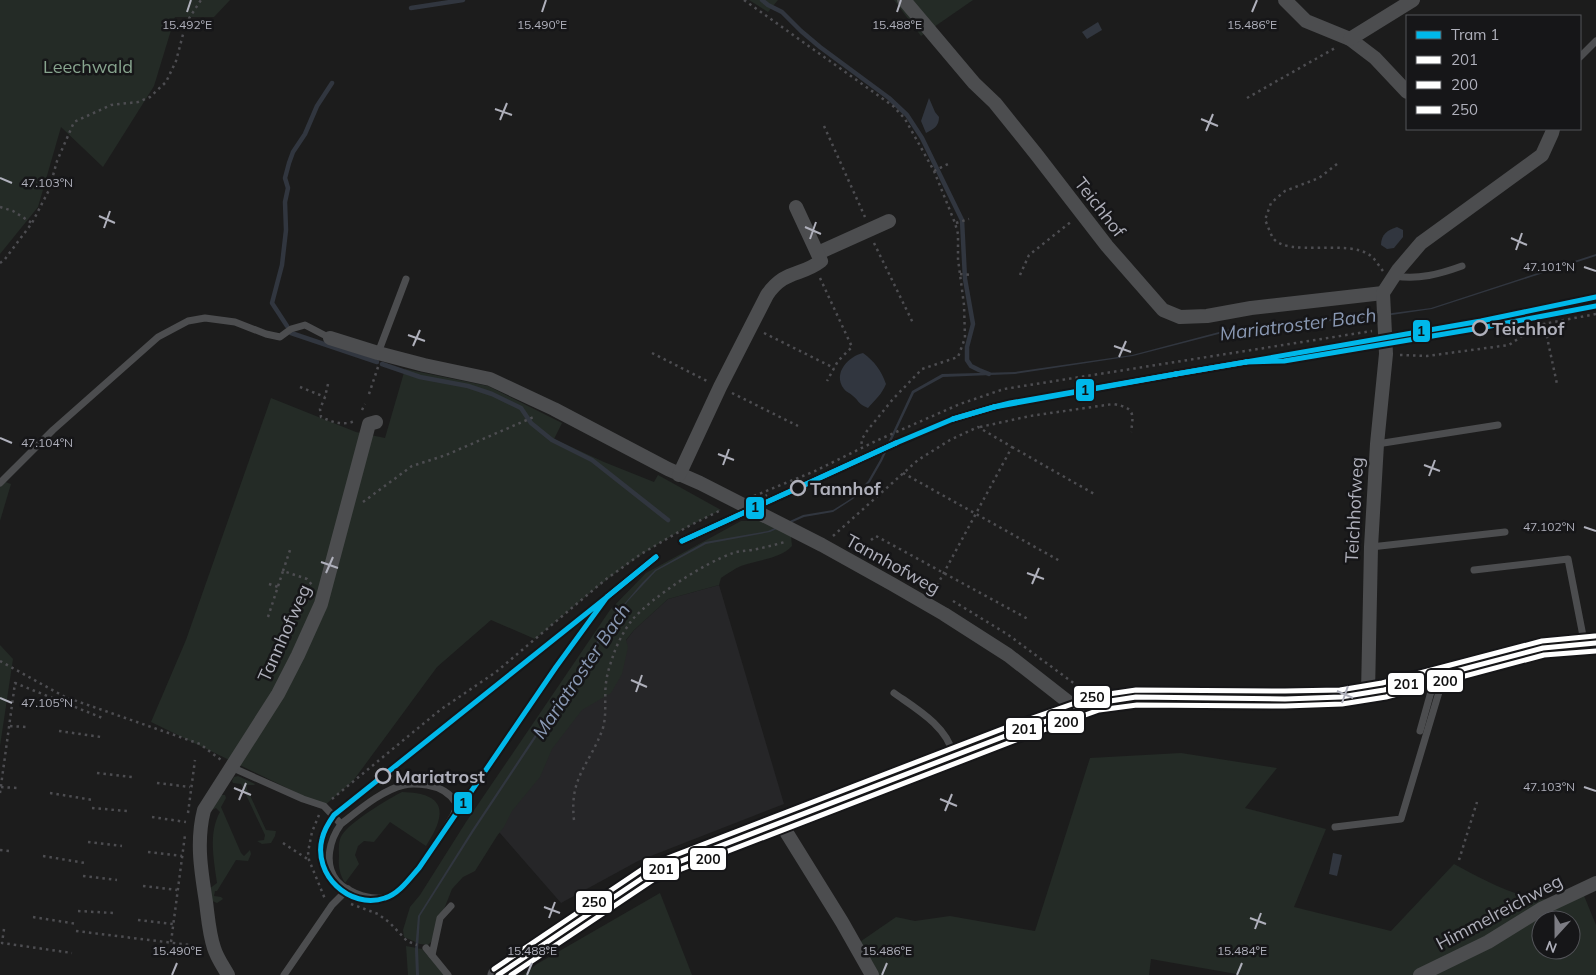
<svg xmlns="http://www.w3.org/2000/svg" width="1596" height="975" viewBox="0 0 1596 975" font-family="Mulish,sans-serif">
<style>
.built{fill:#262628}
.green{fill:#242b26;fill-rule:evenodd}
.water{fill:#31363f}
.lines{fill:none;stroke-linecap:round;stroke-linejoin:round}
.stream{stroke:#31363f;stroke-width:4.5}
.path{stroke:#4d4d51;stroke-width:2.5;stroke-dasharray:2.5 4;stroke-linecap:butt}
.lane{stroke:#4c4d4f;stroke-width:7}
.street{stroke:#4c4d4f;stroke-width:14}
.primary{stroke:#4e4f52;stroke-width:21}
.bus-1-casing{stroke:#161618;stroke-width:9}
.bus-2-casing{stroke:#161618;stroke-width:9}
.bus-3-casing{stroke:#161618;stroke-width:9}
.bus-1{stroke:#fff;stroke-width:5}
.bus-2{stroke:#fff;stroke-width:5}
.bus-3{stroke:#fff;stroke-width:5}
.tram-1-casing{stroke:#161618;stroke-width:9}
.tram-1{stroke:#00b8ea;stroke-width:5}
.ticks{fill:none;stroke:#afb0bb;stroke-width:2}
.stop-dot{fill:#161618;stroke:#afb0bb;stroke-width:2.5}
.labels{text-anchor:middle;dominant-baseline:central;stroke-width:5;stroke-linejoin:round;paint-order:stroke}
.park-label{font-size:18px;fill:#87a48e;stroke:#161618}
.street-label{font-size:18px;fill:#afb0bb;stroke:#161618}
.stop-label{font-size:18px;font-weight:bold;fill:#afb0bb;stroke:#161618;text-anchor:start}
.water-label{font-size:19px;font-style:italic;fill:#8998b3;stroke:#161618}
.ticks-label{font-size:12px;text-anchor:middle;fill:#afb0bb;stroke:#161618;stroke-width:5;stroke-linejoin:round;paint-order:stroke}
.line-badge{stroke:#161618;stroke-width:2}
.pale-badge-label{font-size:14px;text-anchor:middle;font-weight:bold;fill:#111}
</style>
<rect width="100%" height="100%" fill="#1c1c1c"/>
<path class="built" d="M719,585L784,804L638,861L561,903L493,825L541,754L634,630L668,599Z"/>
<g class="green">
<path d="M0,0H230L214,17H175L154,86L103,167L61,127L38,207L0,254Z"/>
<path d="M749,0H778L768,12Z"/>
<path d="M894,0H973L921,36Z"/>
<path d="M405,369L488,386L562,423L554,439L604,462L654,482L658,475L721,510C694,523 666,538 641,555C603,580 570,610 535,639L491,620L437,667L353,781L324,806L151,722L186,640L271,398L356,432L385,438Z"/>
<path d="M0,480L11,484L0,521Z"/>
<path d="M741,521H762L791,536L792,546C780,559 757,560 741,566C734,569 727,574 721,578L719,585L668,599L634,630L626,640L628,647L622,674L611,693L582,710L552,749L540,777L512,811L504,827L497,836L475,871L463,877L452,889L431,942L428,945L420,944L404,937L403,930L410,907L420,895L466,822L610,610L646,573Z"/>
<path d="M0,645L13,659L0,746Z"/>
<path d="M1181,753L1277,768L1245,808L1326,829L1294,907L1391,931L1454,864C1480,878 1522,902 1552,899C1561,899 1572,890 1580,886L1596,925V975H1242L1151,959L1149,975H872L854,946L896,917L915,921L950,916L1035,931L1090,758ZM1541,920H1571V950H1541Z"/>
<path d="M238,776L255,784L254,785H247V790L248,791L266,830L276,831L275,836L271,843L262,844L257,841L264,840L265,835L241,784L233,783L232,781L234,777Z"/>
<path d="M402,792C446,793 448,813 426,846L390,822L374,842L364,841L358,846L355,855L359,864L345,883C340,875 338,867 339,857C339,849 338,841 342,835C350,822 388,799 402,792Z"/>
<path d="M221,795H225L226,798L221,807L241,853L244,856L250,850L251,854L248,861L236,860L217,891H215L214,896L221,897L223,899L217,903L210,900L209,889L217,883C214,860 208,833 220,812L216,808L210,811Z"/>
<path d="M660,893L692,975H523L537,964Z"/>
<path d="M406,946L422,949L445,975H408Z"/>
</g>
<g class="water">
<path d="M1098,22L1102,30L1087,39L1082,32Z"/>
<path d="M929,98L935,112L939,117C939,126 934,129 926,133L921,121Z"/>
<path d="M1397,227L1403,230V237L1394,248L1387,249L1381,245C1381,234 1388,230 1397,227Z"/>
<path d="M1596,254V256L1432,309L1378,317L1238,329L1133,356L1015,374L943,377L914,393L882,461L870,482L853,499L833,512L804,517L770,532L706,544L656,571L628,601L616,617L474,831L420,916L418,949L419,975H416L415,950L418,916L472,830L614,616L642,583L655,570L705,542L768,531L803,515L833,510L852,498L868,481L880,460L912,391L942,374L1015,372L1132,355L1238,327L1377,315L1431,308Z"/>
<path d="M863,353C875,362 881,370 886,384C882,394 875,400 868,408C858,404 860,402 853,396C850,393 846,392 844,389C832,373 849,356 863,353Z"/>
<path d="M1333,853L1342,855L1337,876L1329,874Z"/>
</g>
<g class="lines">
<g class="stream">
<path d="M762,0L768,5L782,12L801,31L820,47L889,98L907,115L922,138L962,220L965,279L973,324L967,347V360L971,366L979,370L989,374"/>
<path d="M411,8L463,0"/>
<path d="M287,326L272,303L282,265L286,230L285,202L288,188L285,178L289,163L293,152L305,134L317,106L332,83"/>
<path d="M291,333L377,362"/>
<path d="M382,364L420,377L468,386L492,394L521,408L531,423L552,440L592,460L668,520"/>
</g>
<g class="path">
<path d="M744,0L893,106L905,119L934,171L955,223L958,234V259L964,305L965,338L958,357L922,369L893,399L867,431L862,439L861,448"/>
<path d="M1247,98L1335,48"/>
<path d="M824,126L865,217"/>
<path d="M1337,164L1319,178L1285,191L1271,203L1265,220C1268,226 1270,233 1273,238C1288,258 1349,238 1371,256C1375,259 1379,266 1383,271"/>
<path d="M934,171L950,163"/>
<path d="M0,207L13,211L32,223"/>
<path d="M956,223L969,219"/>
<path d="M874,243L913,323"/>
<path d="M0,263L5,259L32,223L49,190L57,161L74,122L111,105L138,102L150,97L166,82L176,61L186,23L201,0"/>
<path d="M960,274L971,275"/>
<path d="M1020,275L1029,255L1072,221"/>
<path d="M820,278L852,347L838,361L827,381"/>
<path d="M1544,323L1557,384"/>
<path d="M1496,330L1520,328L1528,331"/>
<path d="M764,333L834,368"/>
<path d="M652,353L707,381"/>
<path d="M1400,355L1427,356L1509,345L1538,325L1596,314"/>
<path d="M328,384L325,397L320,409L321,417C333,422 342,426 355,421"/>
<path d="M300,387L325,397"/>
<path d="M732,393L798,426"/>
<path d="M369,394L378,367"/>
<path d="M362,410L365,404"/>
<path d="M980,427L1030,416L1113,404C1134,408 1134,412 1131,432"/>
<path d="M1012,447L1096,495"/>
<path d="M903,473L1060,561"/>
<path d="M754,496L815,471L878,440L960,404L1004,389L1372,331"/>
<path d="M760,499L767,495"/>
<path d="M363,502L412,466L446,455L536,416"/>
<path d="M833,536L918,460L950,440L978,427L1012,447L934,591"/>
<path d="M871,540L876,536L1028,619"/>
<path d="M283,571L290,550"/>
<path d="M269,584L278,587"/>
<path d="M953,601L1007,634L1083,690"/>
<path d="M268,617L283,571L307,579L312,585"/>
<path d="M0,661L65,697L200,744L221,760"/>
<path d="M10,726L26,727"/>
<path d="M59,731L101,737"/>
<path d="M97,773L132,777"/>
<path d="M157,783L190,787"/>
<path d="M1,787L17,788"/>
<path d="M0,793L15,683L105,719"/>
<path d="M50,793L93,800"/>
<path d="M332,799L440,710L496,672L605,580L641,554L687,527L721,510"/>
<path d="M92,808L127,811"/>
<path d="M188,813L195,760"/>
<path d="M319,815L312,832L308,852L309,860L325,899"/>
<path d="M152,817L186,822"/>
<path d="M574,820C569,776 590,765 603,728C607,713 604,698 606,683C607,673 611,662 614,653C618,642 625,629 632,620C652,597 704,563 733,553C739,551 745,551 752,550C763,548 774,545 785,542"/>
<path d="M88,842L122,846"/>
<path d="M283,843L309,860"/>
<path d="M0,850L10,851"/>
<path d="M148,852L182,856"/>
<path d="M43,856L85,863"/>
<path d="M1459,860L1477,802"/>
<path d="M83,876L117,880"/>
<path d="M143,886L177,890"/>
<path d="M351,904L378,914L390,923L407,941L417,945"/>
<path d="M78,911L113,913"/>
<path d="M33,917L77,924"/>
<path d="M138,920L173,924"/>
<path d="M4,929L2,943L72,953"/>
<path d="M76,931L198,946"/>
<path d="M171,942L185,835"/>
</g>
<g class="lane">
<path d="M1580,57L1596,41"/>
<path d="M1395,276C1418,280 1440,274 1462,266"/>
<path d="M378,353L406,279"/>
<path d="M1377,444L1498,425"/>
<path d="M0,483L53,430L158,337L188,321L205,318L235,322L266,334L280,337L291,329L305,325L330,338"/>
<path d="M1371,547L1505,532"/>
<path d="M1474,570L1568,559L1584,641"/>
<path d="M894,693C915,708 947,726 953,754"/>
<path d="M1420,731L1434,681"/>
<path d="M231,767L303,799L324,806L341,824C330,839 323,864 337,881C343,888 354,893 363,896C371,898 382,900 389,896C416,882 437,841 453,816L456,809V803C450,793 439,787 427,785C420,784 412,783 404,785C382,790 359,810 341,824"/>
<path d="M1335,827L1401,819L1439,692L1440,686L1437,678"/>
<path d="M426,948L448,975"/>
<path d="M432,955L440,918L451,906"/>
<path d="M284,975L332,905L348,889"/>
</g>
<g class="street">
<path d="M904,0L974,83L995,103L1036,154L1107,246L1163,310L1180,317L1207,316L1251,308L1383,293"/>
<path d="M1285,0L1306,21L1350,39L1375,58L1407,92"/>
<path d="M1350,39L1413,0"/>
<path d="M818,253L889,221"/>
<path d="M330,338L378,353L424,365L490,379L554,409L668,469L700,483L822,545L892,584L944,614L1008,655L1067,701L1073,710"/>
<path d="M679,475L720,387L767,295C785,269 800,277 821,261L796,207"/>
<path d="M1368,693L1371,547L1377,444L1386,354L1383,293L1398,270L1421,243L1542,155L1552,133L1553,129"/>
<path d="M780,822L842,922L872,975"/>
<path d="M228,975C223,966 217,958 214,948C209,933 208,917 206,902C201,871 196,841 204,810L278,694L298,655L321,604L369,424L376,422"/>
<path d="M1420,975L1488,942L1543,908L1596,883"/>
</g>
<path class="primary" d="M498,975L650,873L1013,733L1097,703L1136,697L1285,699L1341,697L1384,690L1543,648L1596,643"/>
<g class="bus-1-casing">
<path id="bus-1" d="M498,975L650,873L1013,733L1097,703L1136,697L1285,699L1341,697L1384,690L1543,648L1596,643"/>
</g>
<g class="bus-2-casing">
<path id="bus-2" d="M511,975L653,880L1016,740L1099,710L1137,705L1285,706L1342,704L1386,697L1544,655L1596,651"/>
</g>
<g class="bus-3-casing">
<path id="bus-3" d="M494,969L647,866L1010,726L1095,696L1136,690L1285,691L1340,690L1382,683L1542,641L1595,636"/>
</g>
<use href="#bus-1" class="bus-1"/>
<use href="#bus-2" class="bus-2"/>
<use href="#bus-3" class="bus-3"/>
<g class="tram-1-casing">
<g id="tram-1">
<path d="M1246,362L1481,321L1596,297"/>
<path d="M1246,362L1284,361L1480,328L1596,306"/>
<path d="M1176,374L1246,362"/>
<path d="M1176,374L1246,362"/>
<path d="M994,407L1010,403L1176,374"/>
<path d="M994,407L1176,374"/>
<path d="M953,419L994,407"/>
<path d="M953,419L994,407"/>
<path d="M896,443L953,419"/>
<path d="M682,541L896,443"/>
<path d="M682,541L896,443"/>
<path d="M607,597L556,667L419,868C410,878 399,894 385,898C349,910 313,874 322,839C324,830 329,822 334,815Z"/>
<path d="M607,597L656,557"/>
<path d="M607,597L656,557"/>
</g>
</g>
<use href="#tram-1" class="tram-1"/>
</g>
<path class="ticks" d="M187,12L191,0M542,12L546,0M897,12L901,0M1252,12L1257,0M495,109L512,115M1201,119L1218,126M500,120L507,103M1206,131L1213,114M0,178L12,183M99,216L115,223M805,227L821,234M104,228L110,211M1511,238L1527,245M810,239L816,222M1516,250L1522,233M1584,267L1596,271M408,335L425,341M413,346L420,330M1114,346L1131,352M1119,357L1126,341M0,438L12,443M718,454L734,460M723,465L729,449M1424,465L1440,471M1429,476L1435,460M1584,527L1596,531M321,562L338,568M326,573L333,557M1027,573L1044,579M1032,584L1039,568M631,680L647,687M1337,691L1353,698M636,692L642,675M0,698L12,703M1342,703L1348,686M1584,787L1596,791M234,788L251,795M940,799L957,806M239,800L246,783M945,811L952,794M544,907L560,913M549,918L555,902M1250,918L1266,924M1255,929L1261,913M172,975L177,963M527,975L532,963M882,975L887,963M1237,975L1242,963"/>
<g class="stop-dot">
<circle cx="1480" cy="328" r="7"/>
<circle cx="798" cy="488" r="7"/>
<circle cx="383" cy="776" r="7"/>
</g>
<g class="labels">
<g class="park-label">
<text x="88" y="66">Leechwald</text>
</g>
<g class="street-label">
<text transform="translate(1100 207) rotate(52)">Teichhof</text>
<text transform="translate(1354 510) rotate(-87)">Teichhofweg</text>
<text transform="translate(893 564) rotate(29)">Tannhofweg</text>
<text transform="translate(284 633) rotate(-66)">Tannhofweg</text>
<text transform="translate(1499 912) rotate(-28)">Himmelreichweg</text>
</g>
<g class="stop-label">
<text x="1492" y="328">Teichhof</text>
<text x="810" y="488">Tannhof</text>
<text x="395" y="776">Mariatrost</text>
</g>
<g class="water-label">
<text transform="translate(1298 324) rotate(-7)">Mariatroster Bach</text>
<text transform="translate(581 671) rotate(-56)">Mariatroster Bach</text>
</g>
</g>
<g class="ticks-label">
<text x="187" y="29">15.492°E</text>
<text x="542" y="29">15.490°E</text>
<text x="897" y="29">15.488°E</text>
<text x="1252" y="29">15.486°E</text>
<text x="47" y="187">47.103°N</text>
<text x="1549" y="271">47.101°N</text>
<text x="47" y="447">47.104°N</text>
<text x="1549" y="531">47.102°N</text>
<text x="47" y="707">47.105°N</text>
<text x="1549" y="791">47.103°N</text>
<text x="177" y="955">15.490°E</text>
<text x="532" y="955">15.488°E</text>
<text x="887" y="955">15.486°E</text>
<text x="1242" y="955">15.484°E</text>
</g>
<g class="line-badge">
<rect x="1412" y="319" width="19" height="24" rx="5" fill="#00b8ea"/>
<rect x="1075" y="378" width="20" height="24" rx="5" fill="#00b8ea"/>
<rect x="745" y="496" width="20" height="24" rx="5" fill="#00b8ea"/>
<rect x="1426" y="669" width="38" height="24" rx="5" fill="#fff"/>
<rect x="1387" y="672" width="38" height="24" rx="5" fill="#fff"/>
<rect x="1073" y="685" width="38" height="24" rx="5" fill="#fff"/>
<rect x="1047" y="710" width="38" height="24" rx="5" fill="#fff"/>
<rect x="1005" y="717" width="38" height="24" rx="5" fill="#fff"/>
<rect x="453" y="791" width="20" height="24" rx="5" fill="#00b8ea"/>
<rect x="689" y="847" width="38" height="24" rx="5" fill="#fff"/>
<rect x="642" y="857" width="38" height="24" rx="5" fill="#fff"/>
<rect x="575" y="890" width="38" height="24" rx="5" fill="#fff"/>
</g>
<g class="pale-badge-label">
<text x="1421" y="336">1</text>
<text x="1085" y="395">1</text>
<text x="755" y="512">1</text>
<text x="1445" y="686">200</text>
<text x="1406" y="689">201</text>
<text x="1092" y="702">250</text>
<text x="1066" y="727">200</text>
<text x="1024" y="734">201</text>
<text x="463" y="808">1</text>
<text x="708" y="864">200</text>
<text x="661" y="874">201</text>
<text x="594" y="907">250</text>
</g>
<rect x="1406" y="15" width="175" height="115" fill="#161618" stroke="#535459"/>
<rect x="1416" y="31" width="25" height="8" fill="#00b8ea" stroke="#535459"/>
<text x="1451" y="40" font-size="15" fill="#afb0bb">Tram 1</text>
<rect x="1416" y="56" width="25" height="8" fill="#ffffff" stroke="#535459"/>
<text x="1451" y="65" font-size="15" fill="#afb0bb">201</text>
<rect x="1416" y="81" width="25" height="8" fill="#ffffff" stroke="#535459"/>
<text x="1451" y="90" font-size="15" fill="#afb0bb">200</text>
<rect x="1416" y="106" width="25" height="8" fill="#ffffff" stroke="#535459"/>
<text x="1451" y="115" font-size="15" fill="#afb0bb">250</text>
<g transform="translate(1556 935) rotate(201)"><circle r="24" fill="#161618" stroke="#535459"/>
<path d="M0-4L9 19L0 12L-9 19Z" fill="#7c7c83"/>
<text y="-8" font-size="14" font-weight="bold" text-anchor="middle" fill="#afb0bb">N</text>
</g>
</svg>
